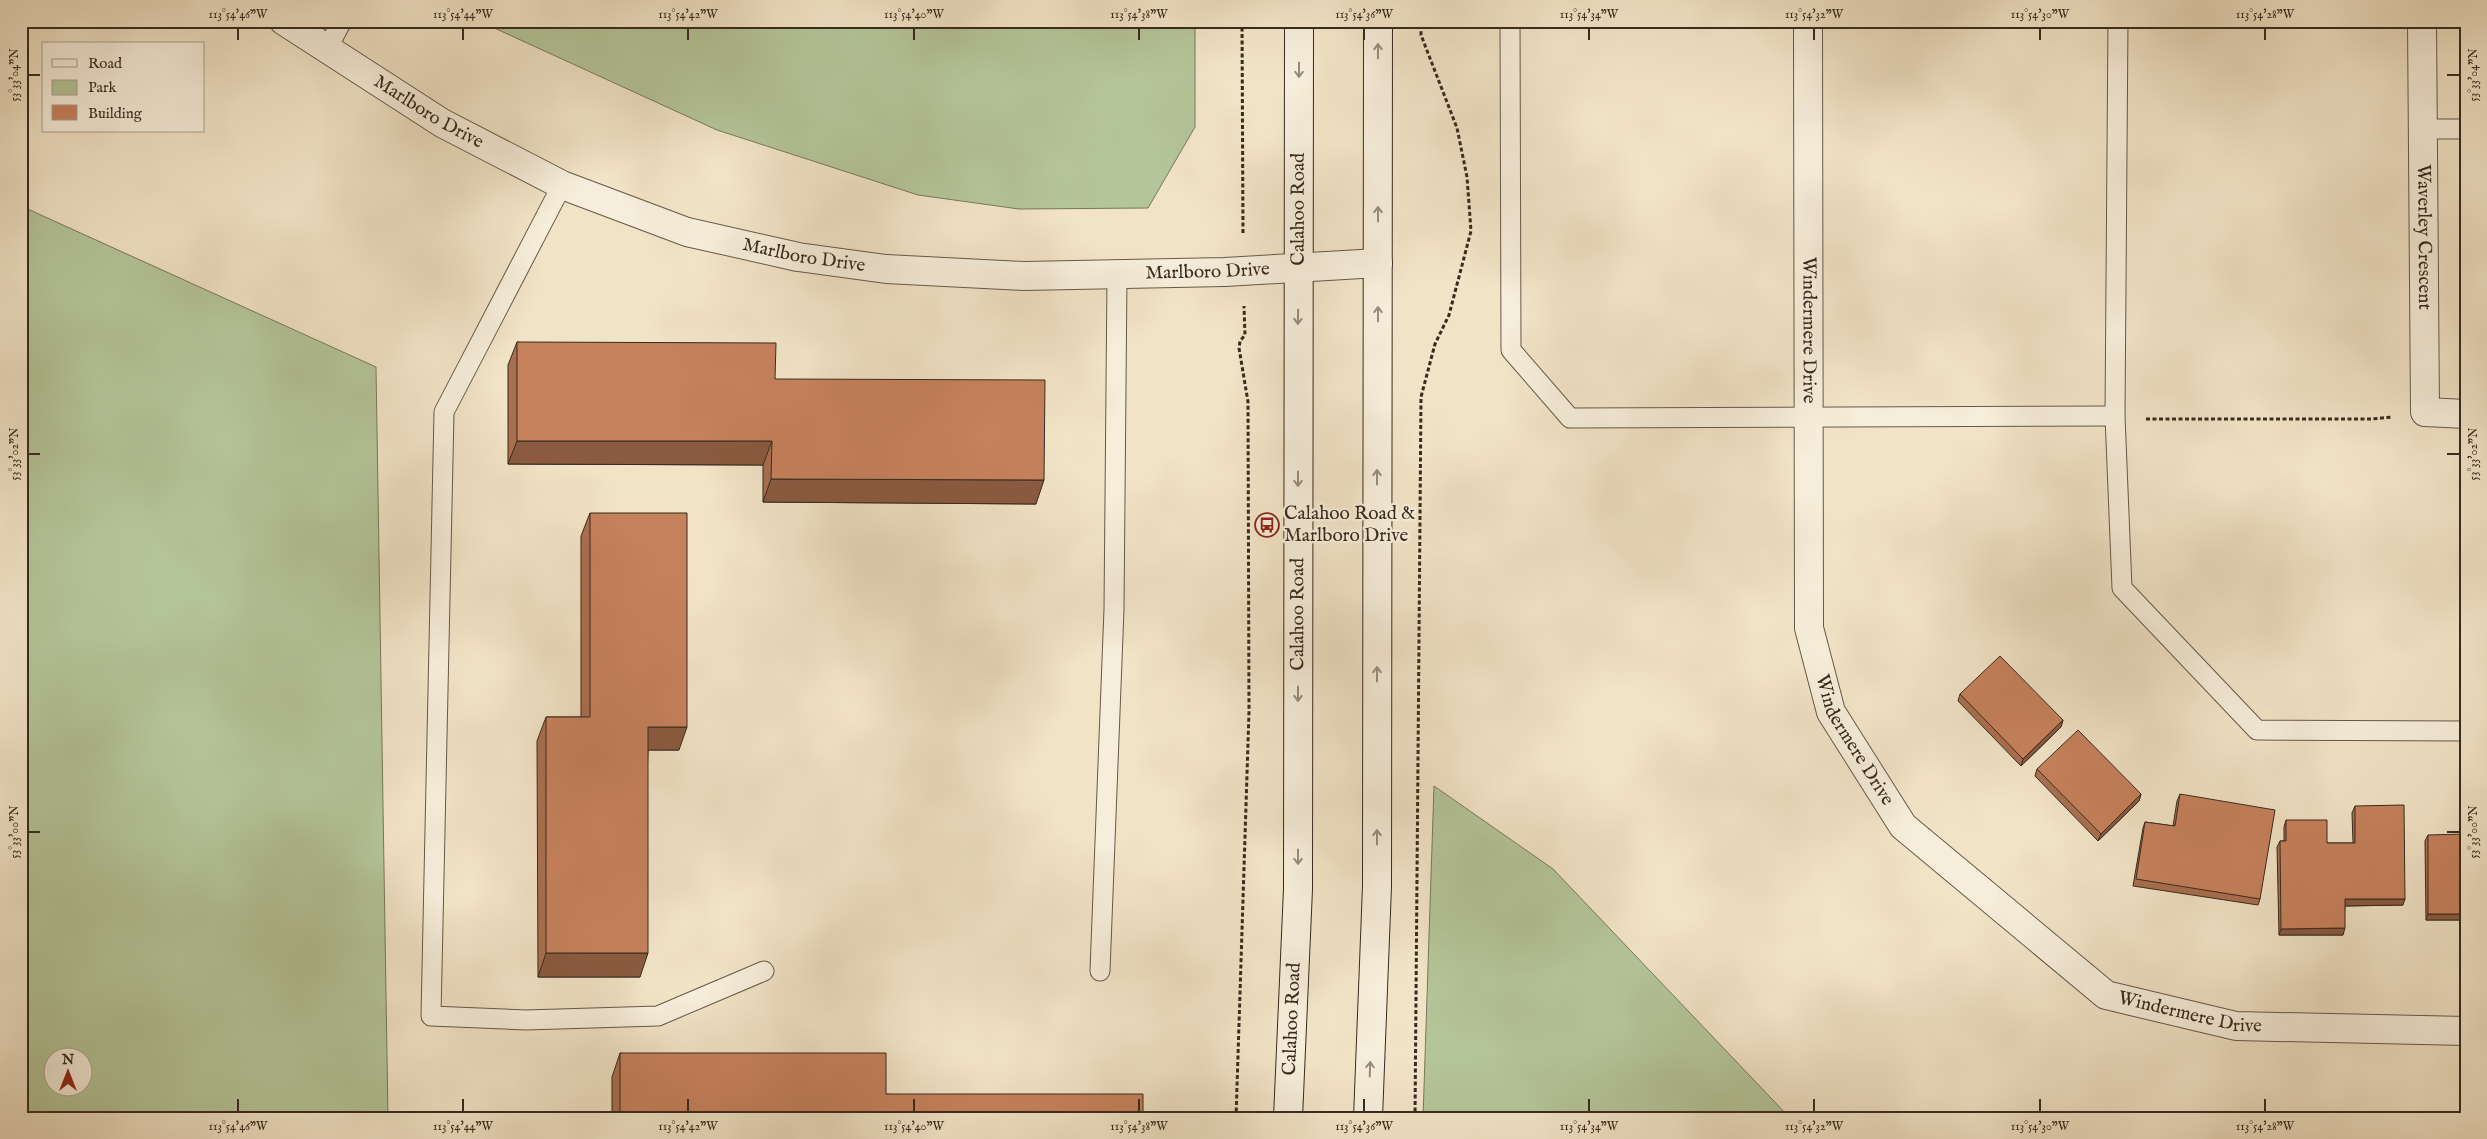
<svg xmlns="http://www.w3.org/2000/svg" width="2487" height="1139" viewBox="0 0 2487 1139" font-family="'IM FELL English',serif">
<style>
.green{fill:#b4c599;stroke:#76785c;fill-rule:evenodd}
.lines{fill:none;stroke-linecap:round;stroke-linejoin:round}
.service-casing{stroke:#665949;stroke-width:21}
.minor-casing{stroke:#665949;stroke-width:30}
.secondary-casing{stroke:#372b1f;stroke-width:30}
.path{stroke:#372b1f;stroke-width:3;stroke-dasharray:4 2.5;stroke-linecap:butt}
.service{stroke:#f6edda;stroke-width:19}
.minor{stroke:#f6edda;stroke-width:28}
.secondary{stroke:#f6edda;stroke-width:28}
.wall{fill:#aa6f50;stroke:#372b1f}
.shaded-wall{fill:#8b5a41;stroke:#372b1f}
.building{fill:#c6815d;stroke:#372b1f}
.oneway{stroke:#968c7c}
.ticks{fill:none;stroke:#372b1f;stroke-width:2}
.labels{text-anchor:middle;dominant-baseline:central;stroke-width:4.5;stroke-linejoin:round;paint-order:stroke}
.street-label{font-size:19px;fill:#372b1f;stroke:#f6edda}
.poi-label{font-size:19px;fill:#372b1f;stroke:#f6edda;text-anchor:start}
.neatline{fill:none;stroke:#372b1f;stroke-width:2}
.ticks-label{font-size:12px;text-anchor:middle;fill:#372b1f}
</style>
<rect width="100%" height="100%" fill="#f1e3c6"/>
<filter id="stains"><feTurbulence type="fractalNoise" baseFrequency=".004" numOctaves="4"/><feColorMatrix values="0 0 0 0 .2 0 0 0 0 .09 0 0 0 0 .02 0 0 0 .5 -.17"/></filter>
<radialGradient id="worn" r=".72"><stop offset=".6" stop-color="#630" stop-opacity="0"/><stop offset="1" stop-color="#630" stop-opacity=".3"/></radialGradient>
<g class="green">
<path d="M479,21H1195V127L1148,208L1019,209L918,195L717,130Z"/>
<path d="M21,206L376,367L388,1118H21ZM52,1056H82V1086H52Z"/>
<path d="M1434,786L1553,869L1790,1118H1423Z"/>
</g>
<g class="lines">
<g class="service-casing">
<g id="service">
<path d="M1510,21L1511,350L1570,418L2115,416"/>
<path d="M2118,21L2115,416L2122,588L2257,730L2466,731"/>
<path d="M327,49L342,21"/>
<path d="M2423,129H2466"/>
<path d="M562,185L444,412L431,1016L526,1020L658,1016L764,971"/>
<path d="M1100,971L1114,609L1117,276"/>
</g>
</g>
<g class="minor-casing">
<g id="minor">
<path id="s1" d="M284,21L442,123L562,185L687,232L798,257L886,269L1024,276L1225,272L1378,263"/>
<path id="s2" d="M1808,21L1809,628L1831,712L1903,826L2106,995L2236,1026L2466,1031"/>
<path id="s3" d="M2422,21L2425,412L2466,414"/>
</g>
</g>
<g class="secondary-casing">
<g id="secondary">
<path id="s4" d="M1288,1118L1298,889L1299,21"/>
<path d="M1368,1118L1377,886L1378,21"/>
</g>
</g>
<g class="path">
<path d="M1242,21L1243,235"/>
<path d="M2146,419H2371L2392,417"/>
<path d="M1236,1118L1249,712L1248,402L1239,348L1240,341L1245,335L1244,306"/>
<path d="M1415,1118L1421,397L1435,344L1449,315L1471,231L1467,177L1457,128L1421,35V21"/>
</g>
<use href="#service" class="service"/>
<use href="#minor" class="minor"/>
<use href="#secondary" class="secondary"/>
</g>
<g class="wall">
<path d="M517,342L775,379L1036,504L763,502V465L508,464V365Z"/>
<path d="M590,513L679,750H648L640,977H538L537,741L546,717H581V536Z"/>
<path d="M1960,694L2063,720L2061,727L2021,766L1958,701Z"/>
<path d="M2037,769L2141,794L2139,801L2098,841L2035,776Z"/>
<path d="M2180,794L2260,899L2258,905L2133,886L2143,828L2145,822L2173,826L2177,801Z"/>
<path d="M2355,806L2403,905L2345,906L2343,935H2279L2277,847L2280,841H2284V827L2286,820L2327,843H2353L2352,813Z"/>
<path d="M2428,835L2466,920H2426L2425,841Z"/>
<path d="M620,1053L886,1094L1143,1118H612V1077Z"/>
</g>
<g class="shaded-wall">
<path d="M517,441H772L763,465L508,464Z"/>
<path d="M771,479L1044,480L1036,504L763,502Z"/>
<path d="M2063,720L2061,727L2021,766L2023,759Z"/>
<path d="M648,727H687L679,750H640Z"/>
<path d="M2141,794L2139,801L2098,841L2101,834Z"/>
<path d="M2345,899H2405L2403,905L2342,906Z"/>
<path d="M2428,914H2466V920H2426Z"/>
<path d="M2345,928L2343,935H2279L2281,929Z"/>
<path d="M546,953H648L640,977H538Z"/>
</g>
<g class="building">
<path d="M517,342L776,343L775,379L1045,380L1044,480L771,479L772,441H517Z"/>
<path d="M590,513H687V727H648V953H546V717H590Z"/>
<path d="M2000,656L2063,720L2023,759L1960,694Z"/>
<path d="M2078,730L2141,794L2101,834L2037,769Z"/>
<path d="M2180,794L2275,810L2260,899L2136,879L2145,822L2175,826Z"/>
<path d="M2404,805L2405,899H2345V928L2281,929L2280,841H2286V820H2327V843H2355V806Z"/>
<path d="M2466,834V914H2428V835Z"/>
<path d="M620,1053H886V1094H1143V1118H620Z"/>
</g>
<defs><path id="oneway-shaft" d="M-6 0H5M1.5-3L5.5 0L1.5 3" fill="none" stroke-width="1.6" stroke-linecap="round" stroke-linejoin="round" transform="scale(1.25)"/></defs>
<g class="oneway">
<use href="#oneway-shaft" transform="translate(1378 51) rotate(-90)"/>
<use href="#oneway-shaft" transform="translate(1299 70) rotate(90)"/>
<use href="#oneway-shaft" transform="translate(1378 214) rotate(-90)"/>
<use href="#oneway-shaft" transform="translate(1378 314) rotate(-90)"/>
<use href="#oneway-shaft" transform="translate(1298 317) rotate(91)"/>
<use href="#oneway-shaft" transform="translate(1377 477) rotate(-90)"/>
<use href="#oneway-shaft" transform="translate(1298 479) rotate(90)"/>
<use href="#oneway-shaft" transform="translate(1377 674) rotate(-90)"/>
<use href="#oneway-shaft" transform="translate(1298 694) rotate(90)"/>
<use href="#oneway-shaft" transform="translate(1377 837) rotate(-90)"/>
<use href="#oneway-shaft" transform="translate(1298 857) rotate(90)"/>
<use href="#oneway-shaft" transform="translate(1370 1069) rotate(-88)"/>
</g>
<path class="ticks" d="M238,28V40M463,28V40M688,28V40M914,28V40M1139,28V40M1364,28V40M1589,28V40M1814,28V40M2040,28V40M2265,28V40M28,75H40M2447,75H2460M28,454H40M2447,454H2460M28,832H40M2447,832H2460M238,1099V1112M463,1099V1112M688,1099V1112M914,1099V1112M1139,1099V1112M1364,1099V1112M1589,1099V1112M1814,1099V1112M2040,1099V1112M2265,1099V1112"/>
<defs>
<g id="bus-ring" transform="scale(1.25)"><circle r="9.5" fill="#f6edda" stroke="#8f2418" stroke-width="1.5"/><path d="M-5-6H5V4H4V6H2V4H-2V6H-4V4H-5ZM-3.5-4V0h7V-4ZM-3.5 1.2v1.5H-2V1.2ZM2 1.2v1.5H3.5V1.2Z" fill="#8f2418"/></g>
</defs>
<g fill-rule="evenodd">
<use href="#bus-ring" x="1267" y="525"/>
</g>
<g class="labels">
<g class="street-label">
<text stroke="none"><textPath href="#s1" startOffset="171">Marlboro Drive</textPath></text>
<text stroke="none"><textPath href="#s4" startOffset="909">Calahoo Road</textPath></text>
<text stroke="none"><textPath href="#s3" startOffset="216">Waverley Crescent</textPath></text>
<text stroke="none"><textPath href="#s1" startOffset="576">Marlboro Drive</textPath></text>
<text stroke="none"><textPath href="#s1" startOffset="981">Marlboro Drive</textPath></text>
<text stroke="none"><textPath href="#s2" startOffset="309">Windermere Drive</textPath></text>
<text stroke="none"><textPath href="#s4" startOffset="504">Calahoo Road</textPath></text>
<text stroke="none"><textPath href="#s2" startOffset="729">Windermere Drive</textPath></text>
<text stroke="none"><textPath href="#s2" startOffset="1179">Windermere Drive</textPath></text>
<text stroke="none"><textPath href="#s4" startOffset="99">Calahoo Road</textPath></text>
</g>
<g class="poi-label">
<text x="1284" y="514">Calahoo Road &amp;<tspan x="1284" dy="22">Marlboro Drive</tspan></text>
</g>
</g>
<rect width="2487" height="1139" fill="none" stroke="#f1e3c6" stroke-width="55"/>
<rect x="42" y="42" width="162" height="90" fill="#f6edda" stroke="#aa9f8f"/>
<rect x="52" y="59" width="25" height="8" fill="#f6edda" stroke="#aa9f8f"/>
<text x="88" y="68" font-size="15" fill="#372b1f">Road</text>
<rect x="52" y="80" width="25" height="15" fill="#b4c599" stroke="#aa9f8f"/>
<text x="88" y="92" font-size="15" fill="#372b1f">Park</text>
<rect x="52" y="105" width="25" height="15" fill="#c6815d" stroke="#aa9f8f"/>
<text x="88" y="118" font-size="15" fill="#372b1f">Building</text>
<g transform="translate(68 1072)"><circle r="24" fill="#f6edda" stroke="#aa9f8f"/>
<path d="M0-4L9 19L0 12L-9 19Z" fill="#8f2418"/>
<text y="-8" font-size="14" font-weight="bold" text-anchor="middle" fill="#372b1f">N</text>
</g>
<rect x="28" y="28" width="2432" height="1084" class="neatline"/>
<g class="ticks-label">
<text x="238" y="18">113°54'46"W</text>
<text x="463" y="18">113°54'44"W</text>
<text x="688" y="18">113°54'42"W</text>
<text x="914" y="18">113°54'40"W</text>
<text x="1139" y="18">113°54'38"W</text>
<text x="1364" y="18">113°54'36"W</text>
<text x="1589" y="18">113°54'34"W</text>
<text x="1814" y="18">113°54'32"W</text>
<text x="2040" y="18">113°54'30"W</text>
<text x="2265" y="18">113°54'28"W</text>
<text transform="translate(14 75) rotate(-90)" y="4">53°33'04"N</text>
<text transform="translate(2473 75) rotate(-90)" y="4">53°33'04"N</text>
<text transform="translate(14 454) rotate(-90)" y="4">53°33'02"N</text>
<text transform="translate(2473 454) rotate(-90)" y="4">53°33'02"N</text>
<text transform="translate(14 832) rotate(-90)" y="4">53°33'00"N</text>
<text transform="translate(2473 832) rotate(-90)" y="4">53°33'00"N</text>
<text x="238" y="1130">113°54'46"W</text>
<text x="463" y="1130">113°54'44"W</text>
<text x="688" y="1130">113°54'42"W</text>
<text x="914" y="1130">113°54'40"W</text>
<text x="1139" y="1130">113°54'38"W</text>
<text x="1364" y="1130">113°54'36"W</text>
<text x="1589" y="1130">113°54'34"W</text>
<text x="1814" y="1130">113°54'32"W</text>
<text x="2040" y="1130">113°54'30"W</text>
<text x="2265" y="1130">113°54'28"W</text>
</g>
<rect width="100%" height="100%" filter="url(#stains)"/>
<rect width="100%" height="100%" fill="url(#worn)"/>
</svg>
